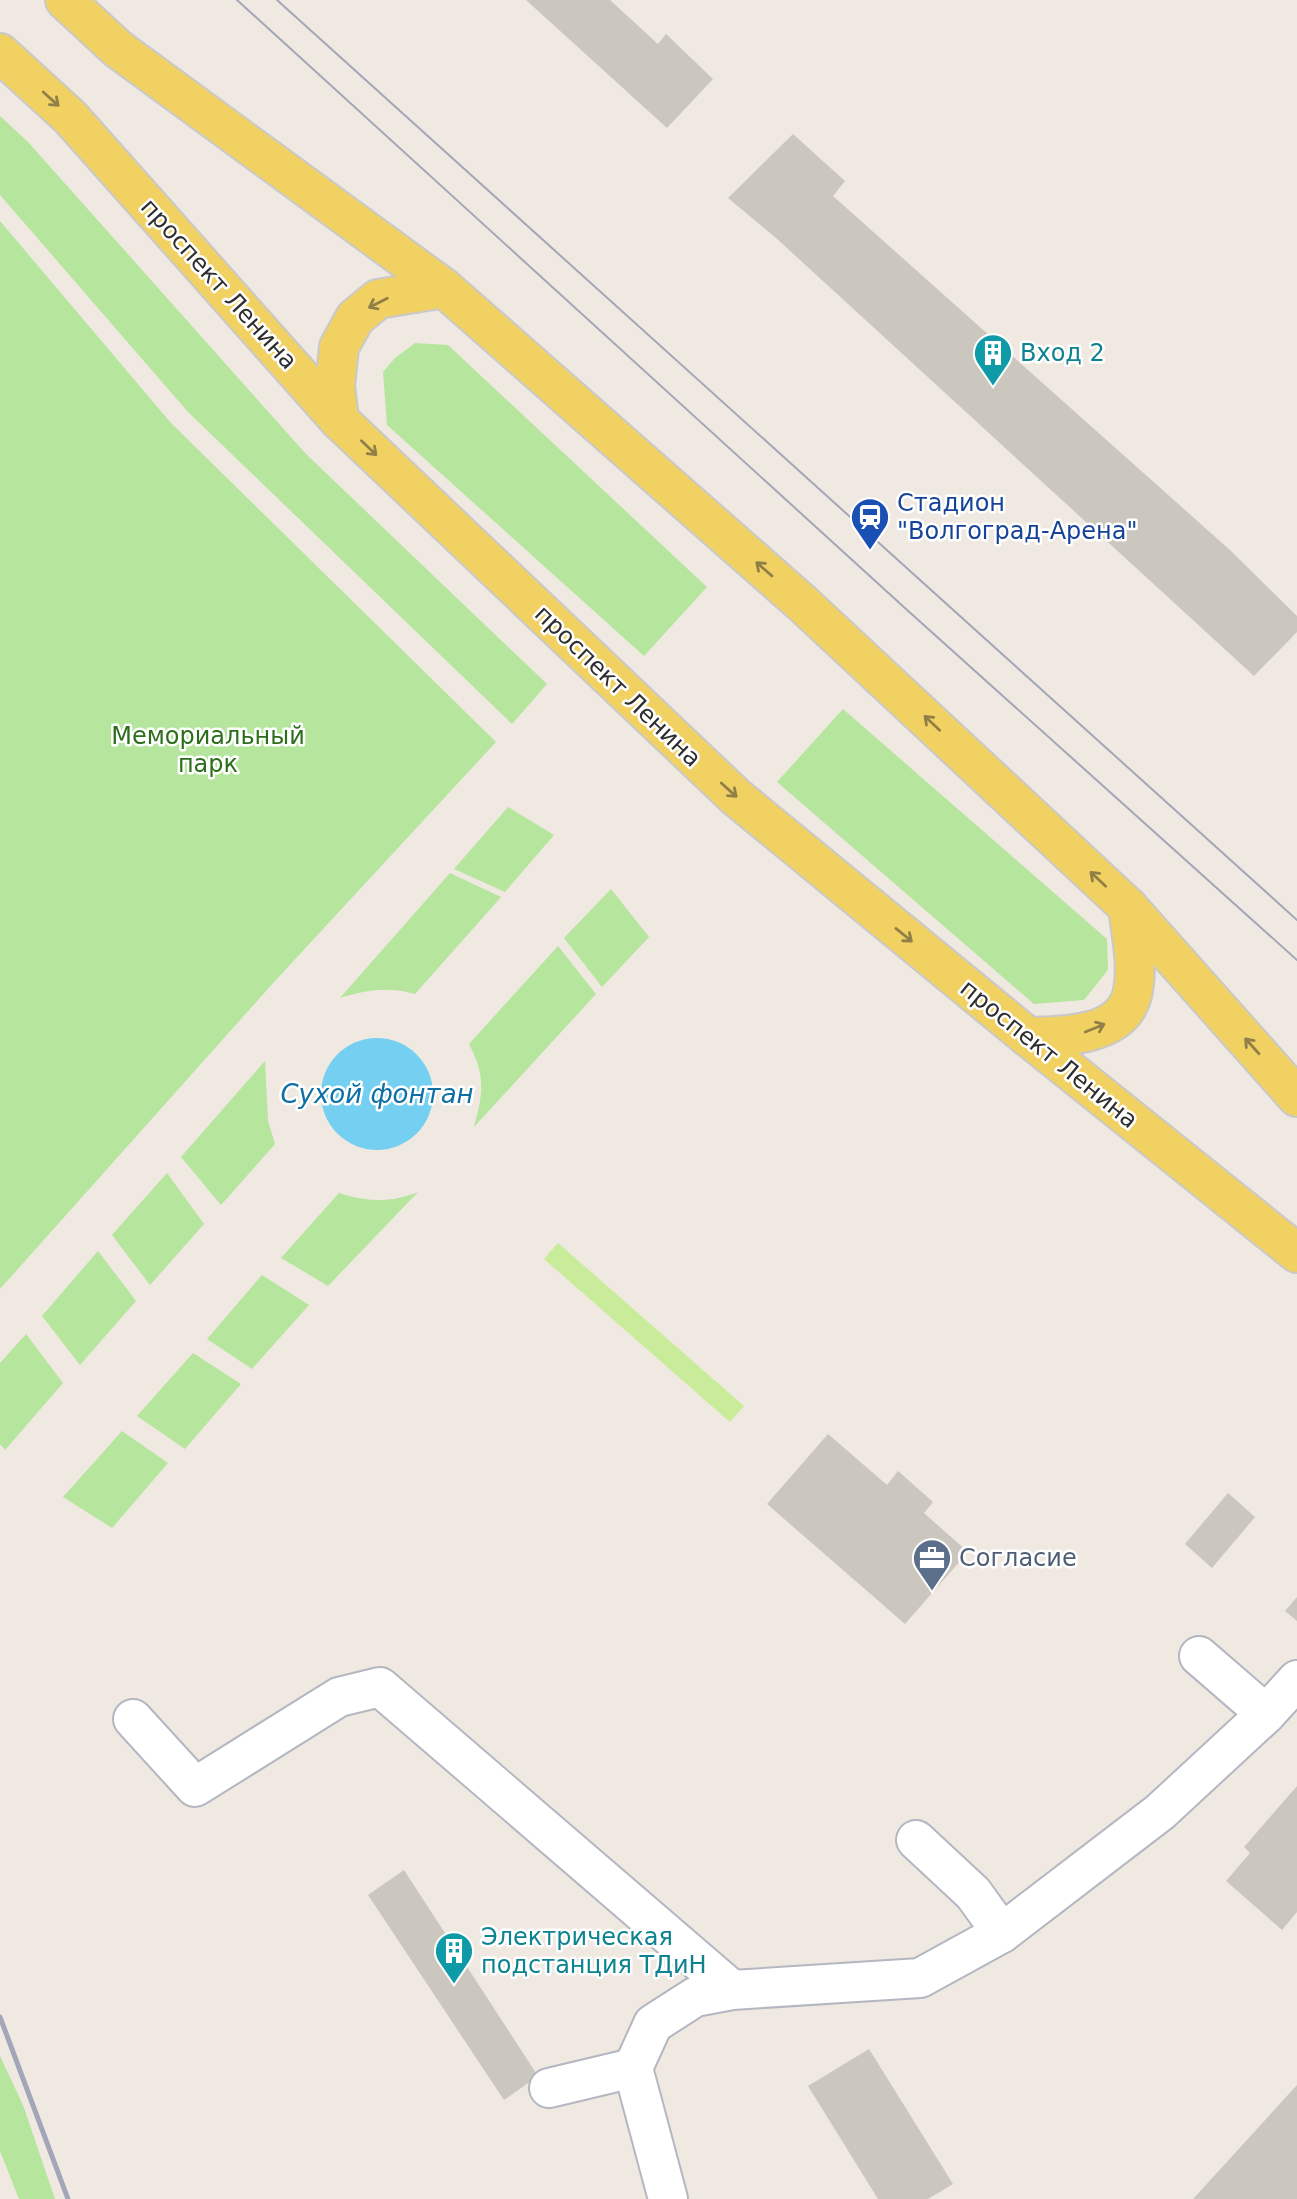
<svg xmlns="http://www.w3.org/2000/svg" width="1297" height="2199" viewBox="0 0 1297 2199" font-family="'DejaVu Sans',sans-serif">
<style>
.green{fill:#b6e59e}
.pitch{fill:#c9ec9a}
.water{fill:#75cff0}
.building{fill:#cbc7bf}
.lines{fill:none;stroke-linecap:round;stroke-linejoin:round}
.minor-casing{stroke:#b4b7c1;stroke-width:42}
.major-casing{stroke:#c9c9c9;stroke-width:42}
.minor{stroke:#fff;stroke-width:38}
.major{stroke:#f2d163;stroke-width:38}
.tram{stroke:#a3a6b8;stroke-width:2}
.rail{stroke:#a3a6b8;stroke-width:5}
.oneway{stroke:#908048}
.labels{text-anchor:middle;dominant-baseline:central;stroke-width:5;stroke-linejoin:round;paint-order:stroke}
.street-label{font-size:24px;fill:#2e2e2e;stroke:#fff}
.culture-label{font-size:24px;fill:#0d838f;stroke:#fff;text-anchor:start}
.transit-label{font-size:24px;fill:#164399;stroke:#fff;text-anchor:start}
.park-label{font-size:24px;fill:#2c6e1b;stroke:#fff}
.service-label{font-size:24px;fill:#4e5e75;stroke:#fff;text-anchor:start}
.water-label{font-size:26px;font-style:italic;fill:#0d6fa3;stroke:#fff}
</style>
<rect width="100%" height="100%" fill="#efe9e1"/>
<g class="green">
<path d="M0,116L28,142L306,454L547,684L512,724L188,412L0,195Z"/>
<path d="M0,221L171,423L496,742L274,982L0,1289Z"/>
<path d="M415,343L448,345L707,587L644,656L387,425L383,372L395,358Z"/>
<path d="M843,709L1107,939L1108,970L1084,1000L1034,1004L777,782Z"/>
<path d="M508,807L554,835L505,892L454,869Z"/>
<path d="M450,873L501,897L415,994C390,986 365,990 340,998Z"/>
<path d="M611,889L649,937L602,987L564,938Z"/>
<path d="M558,946L596,994L474,1127C483,1093 486,1077 469,1044Z"/>
<path d="M265,1061L268,1121L275,1144L221,1205L181,1157Z"/>
<path d="M167,1173L204,1224L150,1285L112,1235Z"/>
<path d="M418,1192L328,1286L281,1258L339,1193C366,1202 391,1203 418,1192Z"/>
<path d="M98,1251L136,1301L80,1365L42,1316Z"/>
<path d="M262,1275L309,1305L252,1369L207,1339Z"/>
<path d="M26,1334L63,1383L5,1450L0,1444V1363Z"/>
<path d="M193,1353L241,1384L185,1449L137,1416Z"/>
<path d="M122,1431L168,1463L112,1528L63,1497Z"/>
<path d="M0,2056L23,2105L55,2199H19L0,2151Z"/>
</g>
<path class="pitch" d="M558,1243L744,1406L730,1422L544,1259Z"/>
<circle class="water" cx="377" cy="1094" r="56"/>
<g class="building">
<path d="M526,0H610L658,44L666,34L713,79L667,128Z"/>
<path d="M793,134L845,181L833,196L1231,551L1297,616V632L1254,676L776,238L728,198Z"/>
<path d="M828,1434L887,1485L898,1471L933,1502L924,1513L968,1552L905,1624L767,1504Z"/>
<path d="M1228,1493L1255,1517L1212,1568L1185,1544Z"/>
<path d="M1297,1597V1621L1285,1611Z"/>
<path d="M1297,1786V1912L1282,1930L1226,1881L1250,1853L1244,1847Z"/>
<path d="M404,1870L538,2076L504,2100L368,1895Z"/>
<path d="M869,2049L953,2184L928,2199H878L808,2086Z"/>
<path d="M1297,2085V2199H1193Z"/>
</g>
<g class="lines">
<g class="minor-casing">
<g id="minor">
<path d="M1199,1656L1266,1714"/>
<path d="M133,1719L195,1787L339,1697L380,1687L732,1990"/>
<path d="M916,1840L973,1893L1002,1933"/>
<path d="M549,2088L633,2068"/>
<path d="M668,2199L633,2068L653,2024L695,1997L732,1990L920,1978L1002,1933L1160,1812L1266,1714L1297,1680"/>
</g>
</g>
<g class="major-casing">
<g id="major">
<path d="M65,0L118,49L444,288L802,603L1128,907L1297,1097"/>
<path d="M0,53L70,117L339,420L736,797L1028,1037L1297,1253"/>
<path d="M339,420L335,386L339,347L355,318L378,299L444,288"/>
<path d="M1028,1037C1062,1036 1121,1037 1132,995C1139,967 1131,934 1128,907"/>
</g>
</g>
<use href="#minor" class="minor"/>
<use href="#major" class="major"/>
<g class="tram">
<path d="M237,0L906,609L1297,960"/>
<path d="M277,0L1297,920"/>
</g>
<path class="rail" d="M0,2017L68,2199"/>
</g>
<defs><path id="oneway-shaft" d="M-6 0H5M1.5-3L5.5 0L1.5 3" fill="none" stroke-width="1.6" stroke-linecap="round" stroke-linejoin="round" transform="scale(1.75)"/></defs>
<g class="oneway">
<use href="#oneway-shaft" transform="translate(51 99) rotate(42)"/>
<use href="#oneway-shaft" transform="translate(378 303) rotate(153)"/>
<use href="#oneway-shaft" transform="translate(369 448) rotate(44)"/>
<use href="#oneway-shaft" transform="translate(764 569) rotate(-139)"/>
<use href="#oneway-shaft" transform="translate(932 723) rotate(-137)"/>
<use href="#oneway-shaft" transform="translate(729 790) rotate(42)"/>
<use href="#oneway-shaft" transform="translate(1098 879) rotate(-137)"/>
<use href="#oneway-shaft" transform="translate(904 935) rotate(39)"/>
<use href="#oneway-shaft" transform="translate(1095 1028) rotate(-22)"/>
<use href="#oneway-shaft" transform="translate(1252 1046) rotate(-132)"/>
</g>
<defs>
<g id="building-pin" transform="scale(2.0125)"><path d="M0 17L-7.5 6A9.5 9.5 0 1 1 7.5 6Z" fill="#0f9aa8" stroke="#fff"/><path d="M-4-6H4V6H1V3H-1V6H-4ZM-2.5-4.3h1.7v1.8h-1.7ZM.8-4.3h1.7v1.8H.8ZM-2.5-1h1.7V.8h-1.7ZM.8-1h1.7V.8H.8Z" fill="#fff"/></g>
<g id="station-pin" transform="scale(2.0125)"><path d="M0 17L-7.5 6A9.5 9.5 0 1 1 7.5 6Z" fill="#1a4fb4" stroke="#fff"/><path d="M-3-6H3Q5-6 5-4V2Q5 4 3 4L4.5 6H3L1.5 4h-3L-3 6H-4.5L-3 4Q-5 4-5 2V-4Q-5-6-3-6ZM-3.5-4v3h7v-3ZM-3.5 1v1.5H-2V1ZM2 1v1.5H3.5V1Z" fill="#fff"/></g>
<g id="office-pin" transform="scale(2.0125)"><path d="M0 17L-7.5 6A9.5 9.5 0 1 1 7.5 6Z" fill="#5c6f8a" stroke="#fff"/><path d="M-6-3h4V-5.5h4V-3h4V5H-6ZM-1-4.5V-3h2v-1.5ZM-6 0V1H6V0Z" fill="#fff"/></g>
</defs>
<g fill-rule="evenodd">
<use href="#building-pin" x="993" y="353"/>
<use href="#station-pin" x="870" y="517"/>
<use href="#office-pin" x="932" y="1558"/>
<use href="#building-pin" x="454" y="1951"/>
</g>
<g class="labels">
<g class="street-label">
<text transform="translate(219 284) rotate(48)">проспект Ленина</text>
<text transform="translate(618 686) rotate(44)">проспект Ленина</text>
<text transform="translate(1049 1054) rotate(39)">проспект Ленина</text>
</g>
<g class="culture-label">
<text x="1020" y="353">Вход 2</text>
<text x="481" y="1937">Электрическая<tspan x="481" dy="28">подстанция ТДиН</tspan></text>
</g>
<g class="transit-label">
<text x="897" y="503">Стадион<tspan x="897" dy="28">"Волгоград-Арена"</tspan></text>
</g>
<g class="park-label">
<text x="208" y="736">Мемориальный<tspan x="208" dy="28">парк</tspan></text>
</g>
<g class="service-label">
<text x="959" y="1558">Согласие</text>
</g>
<g class="water-label">
<text x="377" y="1094">Сухой фонтан</text>
</g>
</g>
</svg>
